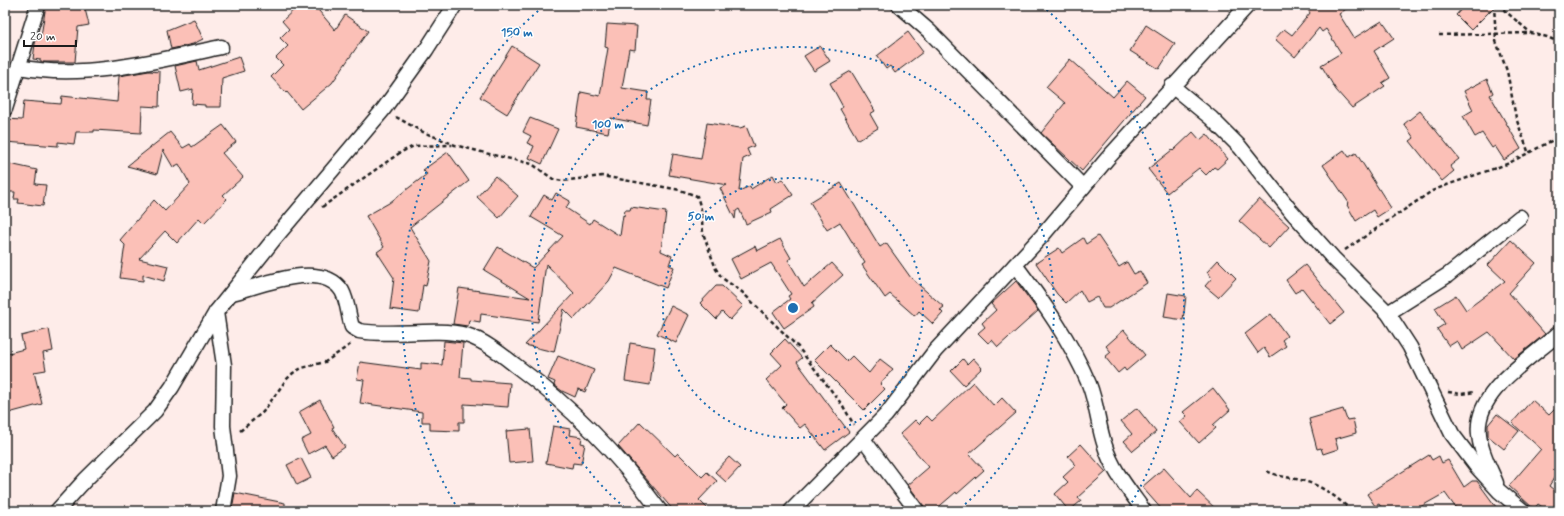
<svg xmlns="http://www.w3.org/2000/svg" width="1564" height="516" viewBox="0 0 1564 516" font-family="Mynerve,sans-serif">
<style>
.building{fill:#fbc0b7;stroke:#1c1c1c}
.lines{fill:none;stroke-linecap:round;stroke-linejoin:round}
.minor-casing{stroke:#1c1c1c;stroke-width:17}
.path{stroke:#1c1c1c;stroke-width:2.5;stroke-dasharray:4 3;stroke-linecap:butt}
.minor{stroke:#fff;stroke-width:14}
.ring{fill:none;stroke:#1f6fb2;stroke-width:2;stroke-dasharray:2 4}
.centre{fill:#1f6fb2;stroke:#fff;stroke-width:2}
.ring-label{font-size:12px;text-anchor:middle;font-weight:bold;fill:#1f6fb2;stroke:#fff;stroke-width:3;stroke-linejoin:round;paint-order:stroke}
</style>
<rect width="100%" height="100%" fill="#feece9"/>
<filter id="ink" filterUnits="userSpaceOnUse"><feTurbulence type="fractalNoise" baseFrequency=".025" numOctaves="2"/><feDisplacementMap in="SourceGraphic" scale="8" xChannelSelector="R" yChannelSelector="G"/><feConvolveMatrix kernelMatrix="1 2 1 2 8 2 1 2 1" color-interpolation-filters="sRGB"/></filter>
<g filter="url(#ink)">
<g class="building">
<path d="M46,5H84L89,25L78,27L75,62H41V60L33,59L35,44L37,35L41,36Z"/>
<path d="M299,5H314L335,30L345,15L368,31L332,83L301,109L287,92L286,93L271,77L283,65L276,58L288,46L280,38L289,29L282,21Z"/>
<path d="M1305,5H1352L1339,14L1354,38L1382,21L1394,38L1374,51L1390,78L1382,83L1385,86L1352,108L1336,90L1321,65L1341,53L1326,29L1322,32L1319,28L1295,57L1275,39L1284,29L1292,35L1310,13Z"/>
<path d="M1465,5H1496L1471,30L1456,15Z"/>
<path d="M194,19L203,39L193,44L171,49L167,30Z"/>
<path d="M607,24L637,26L635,50L629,49L622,88L648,92L647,100H651L647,125L611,118L608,133L576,127L581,92L600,96L608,48L605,47Z"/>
<path d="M1146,25L1175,44L1159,69L1130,51Z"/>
<path d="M908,32L923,52L895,73L890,66L886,69L877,56Z"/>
<path d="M512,46L539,63L507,114L480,97Z"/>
<path d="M820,46L830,61L814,71L804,56Z"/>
<path d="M239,57L244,71L222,78L221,107H205V105L192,104L193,89L181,92L175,66L197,61L199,70Z"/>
<path d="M1070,59L1113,97L1127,81L1145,96L1082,171L1041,133L1065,103L1046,87Z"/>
<path d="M149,71L160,72L159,107L142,106L141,133L94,130V132H76L74,144L58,142V146L5,142L6,119L22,120L24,101L61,104L62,96L117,102L119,76Z"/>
<path d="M851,71L875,111L870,114L878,128L858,140L840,109L843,107L830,83Z"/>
<path d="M1487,79L1493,93L1490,95L1521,149L1504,160L1495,146L1492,148L1482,133L1475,137L1463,116L1473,110L1464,91Z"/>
<path d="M1420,111L1459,159L1450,166L1454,171L1442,181L1410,141L1414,138L1404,124Z"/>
<path d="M530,118L558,129L542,164L529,158L534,146L527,143L531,136L523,132Z"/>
<path d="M707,123L740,128L746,126L754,146L747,149L750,156L743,159L739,191L750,186L751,189L773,175L777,182L782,179L793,195L771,209L772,212L746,224L739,209L736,211L735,219L720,188L727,185L669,175L673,154L701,159Z"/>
<path d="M223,125L236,142L222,153L243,177L223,195L227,199L204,223L199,218L177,243L165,231L139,259L168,266L164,281L143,275V281L120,278L125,245L120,240L154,200L165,211L190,184L179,164L173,167L163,150L157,174L127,166L170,132L183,148L190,144L192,147Z"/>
<path d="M1193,132L1200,140L1207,134L1228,159L1217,169L1214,167L1206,175L1199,168L1167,193L1148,169L1172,150L1173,151Z"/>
<path d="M1344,150L1349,157L1356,153L1391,208L1377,217L1373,210L1356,221L1347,205L1349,203L1323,165Z"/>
<path d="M448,152L469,181L410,227L431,261L426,286L423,285L419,313L390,309L394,278L377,252L384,247L366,216L389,203L427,174L423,170Z"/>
<path d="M5,163L37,170L35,184L46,185L43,206L18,203L19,199H14L15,192H5Z"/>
<path d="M495,176L518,196L499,218L477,197Z"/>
<path d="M841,183L880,247L886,243L911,278L944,307L940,310L943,313L933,324L919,311L915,316L890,294L885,298L862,265L865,263L840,222L827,230L810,202Z"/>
<path d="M556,193L570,201L566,208L590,224L593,219L620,236L623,215L624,216L625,210H630L631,207L666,212L661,251L672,256L669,265L674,267L666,288L616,268L609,281L574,319L564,309L554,352L525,345L574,293L546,264L538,322L481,314L480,322L469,320L468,326L453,324L459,288L530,298L484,270L498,247L533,268L563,236L531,217L544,195L552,200Z"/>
<path d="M1259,199L1289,226L1269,248L1239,221Z"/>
<path d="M1098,236L1119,267L1127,262L1134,274L1140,271L1147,283L1109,308H1103L1097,297L1087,302L1080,290L1066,303L1057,294L1036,263L1059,248L1062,253L1083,238L1086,244Z"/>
<path d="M780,239L791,258L788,260L804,287L832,263L843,275L812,303L814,307L784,328L773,312L790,299L788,296L791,294L771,263L741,279L731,259L755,246L757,251Z"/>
<path d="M1511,240L1536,263L1509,293L1545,334L1514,359L1489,332L1462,350L1457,341L1449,346L1437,329L1445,324L1435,308L1456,295L1466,310L1505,281L1488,265Z"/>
<path d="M1218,260L1236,278L1218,297L1205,286L1212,278L1207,272Z"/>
<path d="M1305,265L1344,313L1330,324L1302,288L1295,293L1286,280Z"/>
<path d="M1016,281L1038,311L998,347L992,340L988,343L978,333L985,327L982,323L996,310L991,304Z"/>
<path d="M716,286H722L743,306L730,320L722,312L716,319L700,303Z"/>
<path d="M1168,293L1186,296L1183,320L1164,317Z"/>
<path d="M671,306L689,315L676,343L657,334Z"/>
<path d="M1271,314L1287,336L1282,340L1286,346L1270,357L1264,348L1258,353L1245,334Z"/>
<path d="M49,329L53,351L43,353L46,370L34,372L42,404L5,414V354L24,349L21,336Z"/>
<path d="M1124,330L1145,355L1126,371L1124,368L1118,373L1105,357L1111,352L1106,346Z"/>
<path d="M785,339L802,358L797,362L849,432L825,450L805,424L800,428L782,408L786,404L766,380L782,365L771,353Z"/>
<path d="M444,341L463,343L460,377L471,378V380L510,383L508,407L464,404V422H459V431L430,430V422H422V412L360,403L364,380L357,379L360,362L421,370V363L442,365Z"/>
<path d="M630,343L655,347L650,385L625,381Z"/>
<path d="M830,344L847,361L852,356L869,373L880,359L893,369L880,384L885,389L864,410L814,360Z"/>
<path d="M558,356L594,370L585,392L578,389L575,397L562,391L554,385L555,382L548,379Z"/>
<path d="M973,358L982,368L964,385L951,371L963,359L967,364Z"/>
<path d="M973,382L994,406L1002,398L1016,413L969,454L984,470L957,494L956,492L934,511H925L924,506L908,485L929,467L900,434L915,420L919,424L927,416L932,421Z"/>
<path d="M1213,388L1230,410L1213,425L1216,428L1199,443L1180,422L1187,416L1183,412Z"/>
<path d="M320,400L334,427L332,428L345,447L332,456L325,445L308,454L301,440L311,435L299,412Z"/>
<path d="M1532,400L1549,415L1559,405V470L1549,486L1559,494V505L1554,511H1548L1538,504L1534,509L1509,486L1541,449L1512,423Z"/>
<path d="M1137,408L1156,432L1133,451L1124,441L1132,434L1121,421Z"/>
<path d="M1343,409L1347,420L1353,419L1356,433L1335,439L1338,449L1323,454L1321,448L1317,449L1309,419Z"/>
<path d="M1497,414L1519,431L1504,449L1488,436V425Z"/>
<path d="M640,422L675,456L678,453L702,477L707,472L717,481L699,500L710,511H674L618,446Z"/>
<path d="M553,426L570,429L569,435L582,437L581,443L585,444L581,464L573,463L572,468L546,463Z"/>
<path d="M530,429L533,461L509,463L506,431Z"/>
<path d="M1081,444L1106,472L1078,497L1081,501L1069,511L1055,494L1068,482L1063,477L1076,465L1068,456Z"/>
<path d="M1429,455L1432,460L1439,456L1442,463L1448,460L1464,487L1472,481H1477L1499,511H1458L1445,493L1413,511H1384L1379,504L1375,506L1367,494Z"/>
<path d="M729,457L740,467L726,482L715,472Z"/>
<path d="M301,458L311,478L297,485L287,465Z"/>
<path d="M1164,468L1191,498L1197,491L1218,511H1163L1142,487Z"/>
<path d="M235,493L285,503V511L232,509Z"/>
</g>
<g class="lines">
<g class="minor-casing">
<g id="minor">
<path d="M899,5L929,31L1083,187"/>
<path d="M19,67C84,80 157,61 221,47"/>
<path d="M1172,86L1211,118L1240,147L1291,211L1333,258L1388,313L1410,347L1452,434L1477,467L1499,491L1523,511"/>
<path d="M5,109L38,5"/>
<path d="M1015,265C1043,302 1071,341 1089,384C1097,404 1098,426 1105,446C1112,470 1130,491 1144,511"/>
<path d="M232,293C260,286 322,259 342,291C348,302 348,315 352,327L359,331C392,337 434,327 466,335C483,340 501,354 515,365C571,406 619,455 660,511"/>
<path d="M216,312L224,365L223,426L229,476L223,511"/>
<path d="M1388,313L1448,275L1520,217"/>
<path d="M863,439L917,511"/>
<path d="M1496,483C1490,468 1480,451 1479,434C1474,391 1531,359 1559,333"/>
<path d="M57,511L86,479L155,411L172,387L216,312L275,238L383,110L426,50L455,5"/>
<path d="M791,511L886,415L935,351L1042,236L1107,159L1248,5"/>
</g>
</g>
<g class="path">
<path d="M1494,5L1496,41L1507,71L1516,118L1529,154"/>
<path d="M1498,5L1531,33L1547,37L1559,42"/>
<path d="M1439,35L1531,33"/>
<path d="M396,117L423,132L455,145L485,153L532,164L553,179L562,181L602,176L680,190L697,196L701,209L703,233L716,269L722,278L742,292L798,347L843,406L854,425"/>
<path d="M322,207L401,152L414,146L452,145"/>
<path d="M1345,250L1432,191L1447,185L1507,164L1559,137"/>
<path d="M1448,392L1461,394L1475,392"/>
<path d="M240,431L263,412L286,380L293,373L302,368L325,362L351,344"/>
<path d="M1267,471C1280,478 1293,477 1307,482C1324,487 1339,499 1352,511"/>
</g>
<use href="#minor" class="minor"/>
</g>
</g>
<g class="ring">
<circle cx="793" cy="308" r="130"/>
<path d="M629 511A261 261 0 1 1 957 511"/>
<path d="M458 509A391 391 0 0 1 544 6M1042 6A391 391 0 0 1 1128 509"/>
</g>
<circle cx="793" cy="308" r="6" class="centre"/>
<g class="ring-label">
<text x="517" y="36">150 m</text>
<text x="608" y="128">100 m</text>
<text x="701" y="220">50 m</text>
</g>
<rect width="1564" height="516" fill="none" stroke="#fff" stroke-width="20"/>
<rect x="10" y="10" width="1544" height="496" fill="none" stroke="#1c1c1c" stroke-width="1.5" filter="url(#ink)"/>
<path d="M24 40v6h52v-6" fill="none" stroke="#1c1c1c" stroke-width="2"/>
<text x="30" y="40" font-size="12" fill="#1c1c1c" stroke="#ffffff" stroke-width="3" paint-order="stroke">20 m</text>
</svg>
